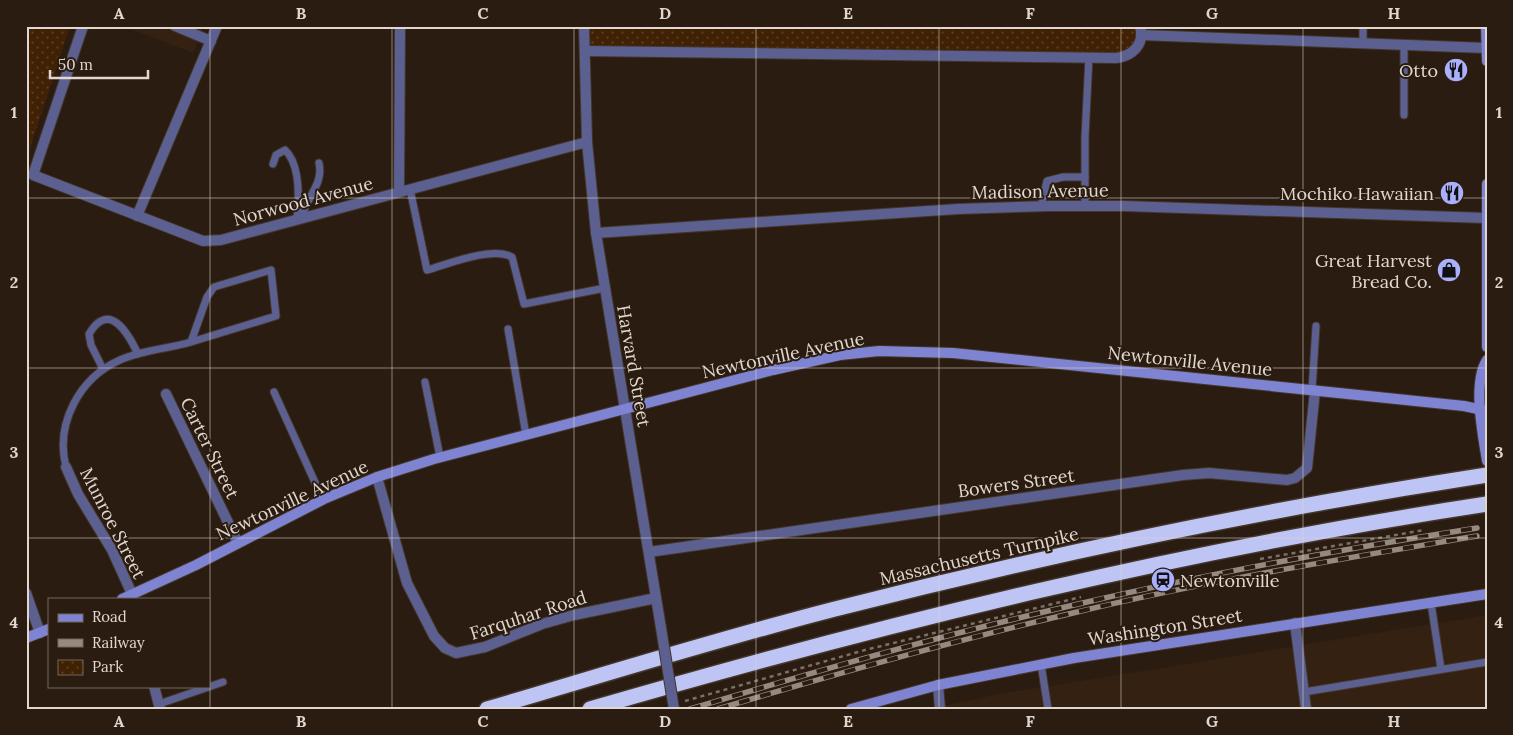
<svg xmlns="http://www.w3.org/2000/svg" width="1513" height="735" viewBox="0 0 1513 735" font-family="Lora,serif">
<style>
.built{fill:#352111}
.park{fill:url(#park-dots)}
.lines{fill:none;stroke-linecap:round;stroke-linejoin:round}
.service-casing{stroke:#44362b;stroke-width:9}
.minor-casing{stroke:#44362b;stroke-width:12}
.secondary-casing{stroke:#44362b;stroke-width:12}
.motorway-casing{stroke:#44362b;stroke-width:18}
.path{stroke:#7c6f65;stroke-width:2.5;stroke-dasharray:4 4;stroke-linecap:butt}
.service{stroke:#5c6090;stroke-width:7}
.minor{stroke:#5c6090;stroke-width:10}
.secondary{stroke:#7f84d2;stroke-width:10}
.motorway{stroke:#bec4f4;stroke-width:15}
.rail-casing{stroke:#958980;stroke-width:5.5}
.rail{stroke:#2a1c10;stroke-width:4;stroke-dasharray:11;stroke-linecap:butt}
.minor-bridge-casing{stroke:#44362b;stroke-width:12;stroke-linecap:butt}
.minor-bridge{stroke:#5c6090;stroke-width:10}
.grid{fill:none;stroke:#e1d7cf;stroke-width:1;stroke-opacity:0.55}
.labels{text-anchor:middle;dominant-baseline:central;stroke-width:4;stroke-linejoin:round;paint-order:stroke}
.poi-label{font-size:18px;fill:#e1d7cf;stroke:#2a1c10;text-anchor:end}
.street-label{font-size:18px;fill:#e1d7cf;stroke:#2a1c10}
.neatline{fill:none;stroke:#e1d7cf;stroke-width:2}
.grid-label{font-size:16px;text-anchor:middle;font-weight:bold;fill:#e1d7cf}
</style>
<defs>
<pattern id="park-dots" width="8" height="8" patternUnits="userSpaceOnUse" patternTransform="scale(1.25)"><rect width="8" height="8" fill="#402104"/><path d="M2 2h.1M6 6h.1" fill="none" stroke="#5b4028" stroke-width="1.8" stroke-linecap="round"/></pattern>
</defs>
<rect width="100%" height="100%" fill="#2a1c10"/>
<g class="built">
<path d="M123,26H204L193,53Z"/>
<path d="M1487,615V709H930L994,695Z"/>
</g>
<g class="park">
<path d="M26,26H70L26,161Z"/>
<path d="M584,26H1140L1141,38L1125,57L585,51Z"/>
</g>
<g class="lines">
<g class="service-casing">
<g id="service">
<path d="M1363,43V26"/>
<path d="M1404,115V45"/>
<path d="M273,164L276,155L285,150C301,165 299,199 297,219"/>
<path d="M410,189L427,270C449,264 491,246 512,257L524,304L605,288"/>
<path d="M1085,205V137L1089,57"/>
<path d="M1041,206L1047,181L1063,177H1085"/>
<path d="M302,218C305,198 324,185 319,163"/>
<path d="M508,329L526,435"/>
<path d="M103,369L91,345L89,334C109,300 128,333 138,354"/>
<path d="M425,382L440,457"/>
<path d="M1312,390L1316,326"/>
<path d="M274,392L323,500"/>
<path d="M66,467C55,424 79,378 120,360C142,350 167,349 191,342L276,316L271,270L214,287L207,297L191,342"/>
<path d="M1431,603L1441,669"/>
<path d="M1041,664L1048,709"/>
<path d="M1304,692L1487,662"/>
<path d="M159,704L223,682"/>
</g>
</g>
<g class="minor-casing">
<g id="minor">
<path d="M83,26L33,175L203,241L221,240L587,142"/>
<path d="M175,26L211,41"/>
<path d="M584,26L587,142L596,233L661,628"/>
<path d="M1141,35L1486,48"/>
<path d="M585,51L1116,58C1133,56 1145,44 1140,26"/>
<path d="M399,192L400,26"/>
<path d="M137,216L217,26"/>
<path d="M596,233L958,209L1050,206H1124L1486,218"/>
<path d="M166,394L238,543"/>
<path d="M66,467L78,494L112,550L132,594"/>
<path d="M377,477L407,583L434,636L445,648L456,653L485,647L542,624L574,615L656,598"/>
<path d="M649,552L1183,475L1209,473L1287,480L1295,478L1307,468L1315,391"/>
<path d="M26,593L40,633"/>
<path d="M1295,623L1306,709"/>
<path d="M938,685L940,709"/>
<path d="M154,686L160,709"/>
</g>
</g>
<g class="secondary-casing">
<g id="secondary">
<path d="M1486,26L1487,61"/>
<path d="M1487,184V347"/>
<path d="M1487,360C1472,383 1483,435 1487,461"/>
<path d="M122,599L196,565L324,499L377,477L434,459L773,370L840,355L879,351L953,353L1464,406L1487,411"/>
<path d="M26,638L49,629"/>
<path d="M851,709L938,685L1074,658L1487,594"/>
</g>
</g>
<g class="motorway-casing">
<g id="motorway">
<path d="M487,709C603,675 718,639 835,609C1050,554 1267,509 1487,475"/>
<path d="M590,709C885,623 1183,550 1487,504"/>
</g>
</g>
<g class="path">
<path d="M1260,559L1424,530"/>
<path d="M685,701L865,650L1081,597"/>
</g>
<use href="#service" class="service"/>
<use href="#minor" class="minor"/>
<use href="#secondary" class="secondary"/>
<use href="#motorway" class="motorway"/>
<g class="rail-casing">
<g id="rail">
<path d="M690,709C817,671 945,634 1074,605C1207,574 1342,549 1477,528"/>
<path d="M718,709C835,674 953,641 1073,613C1206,581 1342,559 1477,536"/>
</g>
</g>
<use href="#rail" class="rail"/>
<g class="minor-bridge-casing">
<path id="minor-bridge" d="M661,628L674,709"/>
</g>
<use href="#minor-bridge" class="minor-bridge"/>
</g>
<path class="grid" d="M210,26V709M392,26V709M574,26V709M756,26V709M939,26V709M1121,26V709M1303,26V709M26,198H1487M26,368H1487M26,538H1487"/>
<defs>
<g id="restaurant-disc" transform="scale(1.25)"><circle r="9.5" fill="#aab0fb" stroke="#2a1c10"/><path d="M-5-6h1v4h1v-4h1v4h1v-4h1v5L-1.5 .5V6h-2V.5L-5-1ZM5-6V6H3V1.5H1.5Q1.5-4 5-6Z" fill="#111"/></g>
<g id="shop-disc" transform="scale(1.25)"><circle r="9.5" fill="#aab0fb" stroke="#2a1c10"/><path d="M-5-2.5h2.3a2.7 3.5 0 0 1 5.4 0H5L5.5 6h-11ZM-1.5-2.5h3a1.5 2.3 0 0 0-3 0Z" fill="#111"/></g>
<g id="station-disc" transform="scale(1.25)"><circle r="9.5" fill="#aab0fb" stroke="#2a1c10"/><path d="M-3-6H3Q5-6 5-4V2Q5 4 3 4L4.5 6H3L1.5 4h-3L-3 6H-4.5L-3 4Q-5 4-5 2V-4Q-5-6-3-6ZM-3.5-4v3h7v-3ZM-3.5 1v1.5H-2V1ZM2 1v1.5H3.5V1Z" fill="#111"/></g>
</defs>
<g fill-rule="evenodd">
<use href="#restaurant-disc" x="1456" y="70"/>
<use href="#restaurant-disc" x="1452" y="193"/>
<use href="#shop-disc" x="1449" y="270"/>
<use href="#station-disc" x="1163" y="580"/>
</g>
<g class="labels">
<g class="poi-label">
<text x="1438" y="70">Otto</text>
<text x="1434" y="193">Mochiko Hawaiian</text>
<text x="1432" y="260">Great Harvest<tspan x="1432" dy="21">Bread Co.</tspan></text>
<text x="1180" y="580" text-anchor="start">Newtonville</text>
</g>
<g class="street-label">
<text transform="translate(1040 191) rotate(-1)">Madison Avenue</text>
<text transform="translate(303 201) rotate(-15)">Norwood Avenue</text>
<text transform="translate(783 355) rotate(-12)">Newtonville Avenue</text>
<text transform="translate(1190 361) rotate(6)">Newtonville Avenue</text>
<text transform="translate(634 366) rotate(80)">Harvard Street</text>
<text transform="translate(210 448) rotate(64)">Carter Street</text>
<text transform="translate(1016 483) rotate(-8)">Bowers Street</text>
<text transform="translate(292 500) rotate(-25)">Newtonville Avenue</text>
<text transform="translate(113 523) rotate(63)">Munroe Street</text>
<text transform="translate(979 556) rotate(-13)">Massachusetts Turnpike</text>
<text transform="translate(528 615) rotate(-18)">Farquhar Road</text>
<text transform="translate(1165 627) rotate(-9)">Washington Street</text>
</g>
</g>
<rect width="1513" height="735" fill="none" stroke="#2a1c10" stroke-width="55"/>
<rect x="48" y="598" width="162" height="90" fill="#2a1c10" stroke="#73675c"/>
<rect x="58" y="614" width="25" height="8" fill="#7f84d2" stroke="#73675c"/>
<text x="92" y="622" font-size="15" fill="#e1d7cf">Road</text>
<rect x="58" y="639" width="25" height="8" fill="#958980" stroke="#73675c"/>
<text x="92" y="648" font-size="15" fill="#e1d7cf">Railway</text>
<rect x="58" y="660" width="25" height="15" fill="url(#park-dots)" stroke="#73675c"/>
<text x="92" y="672" font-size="15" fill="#e1d7cf">Park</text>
<path d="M50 70v8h98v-8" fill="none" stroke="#e1d7cf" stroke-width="2.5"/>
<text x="58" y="70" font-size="15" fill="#e1d7cf" stroke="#2a1c10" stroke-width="4" paint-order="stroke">50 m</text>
<rect x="28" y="28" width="1458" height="680" class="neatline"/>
<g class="grid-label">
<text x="119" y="19">A</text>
<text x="301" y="19">B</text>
<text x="483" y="19">C</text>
<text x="665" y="19">D</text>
<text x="848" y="19">E</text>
<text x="1030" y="19">F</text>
<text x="1212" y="19">G</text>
<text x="1394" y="19">H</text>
<text x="14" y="118">1</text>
<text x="1499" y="118">1</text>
<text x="14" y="288">2</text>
<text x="1499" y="288">2</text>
<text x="14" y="458">3</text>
<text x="1499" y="458">3</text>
<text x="14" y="628">4</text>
<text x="1499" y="628">4</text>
<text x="119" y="727">A</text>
<text x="301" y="727">B</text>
<text x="483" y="727">C</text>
<text x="665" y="727">D</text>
<text x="848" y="727">E</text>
<text x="1030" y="727">F</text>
<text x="1212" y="727">G</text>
<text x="1394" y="727">H</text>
</g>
</svg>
